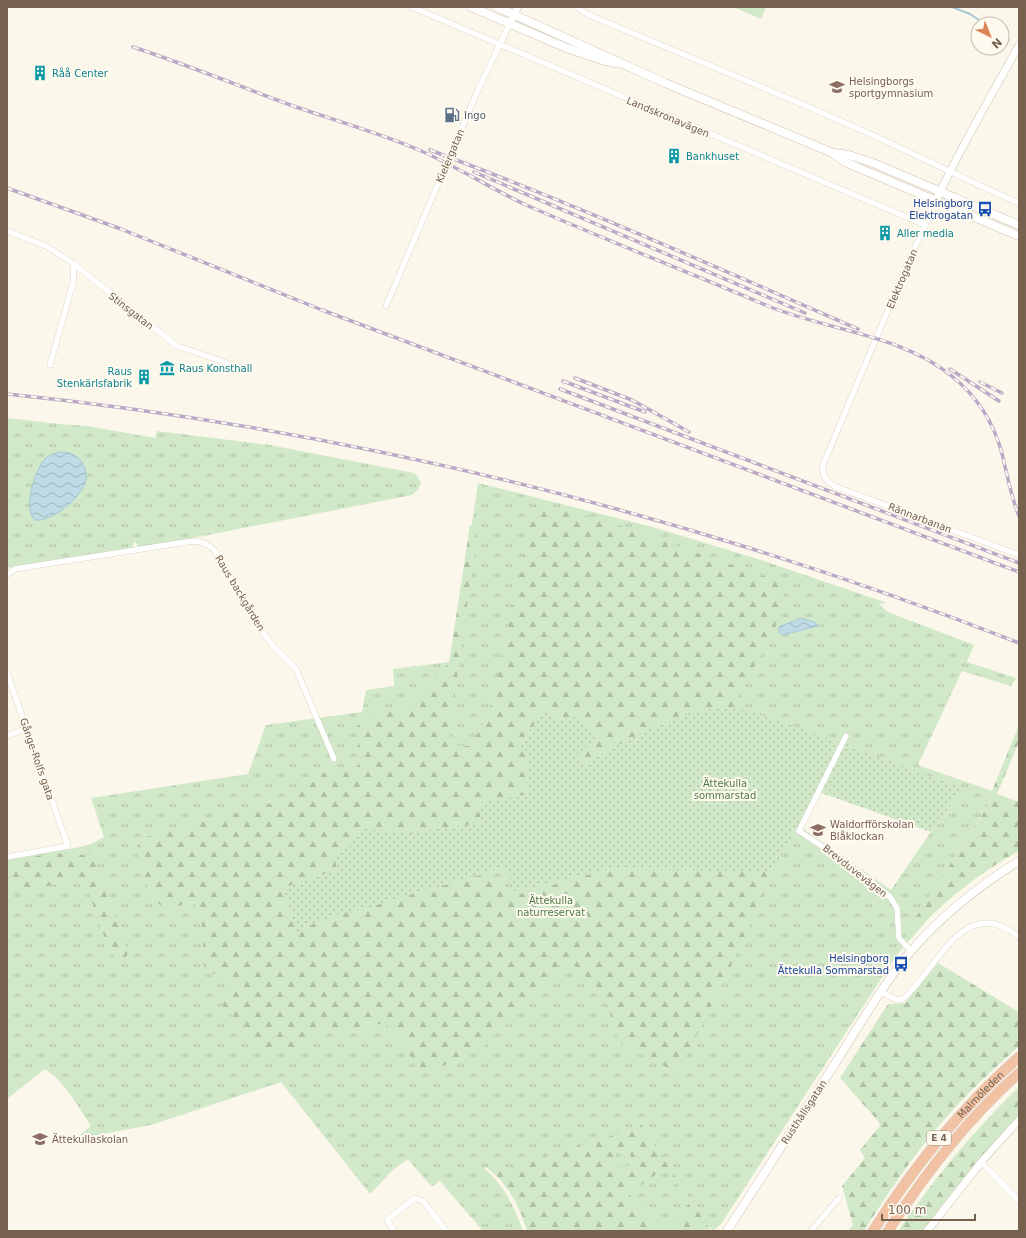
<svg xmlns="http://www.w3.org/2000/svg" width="1026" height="1238" viewBox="0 0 1026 1238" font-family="'DejaVu Sans',sans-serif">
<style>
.grass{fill:url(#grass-tufts);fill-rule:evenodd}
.forest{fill:url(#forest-firs);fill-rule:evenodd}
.garden{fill:url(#garden-dots)}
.pitch{fill:#d2e9c9}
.water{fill:url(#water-waves);stroke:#a6c9d6}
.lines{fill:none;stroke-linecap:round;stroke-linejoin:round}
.stream{stroke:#a6c9d6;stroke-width:2}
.minor-casing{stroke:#cdc0b0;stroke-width:6}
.tertiary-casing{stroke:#cdc0b0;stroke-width:8}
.secondary-casing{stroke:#d0c1ae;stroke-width:9}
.motorway-casing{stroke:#dbd6d1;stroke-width:11}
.minor{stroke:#fff;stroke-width:5.5}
.tertiary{stroke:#fff;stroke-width:7}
.secondary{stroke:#fff;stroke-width:8}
.motorway{stroke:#f2c2a5;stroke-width:10}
.rail-casing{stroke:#bba8c6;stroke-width:3.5}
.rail{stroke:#fefaf0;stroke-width:2;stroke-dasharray:6;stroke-linecap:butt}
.labels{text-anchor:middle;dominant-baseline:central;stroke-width:4;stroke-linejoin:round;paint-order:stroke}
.shield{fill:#fefaf0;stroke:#9e8f7f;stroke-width:1}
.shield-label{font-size:9px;font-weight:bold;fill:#75614e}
.culture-label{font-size:10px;fill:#0d838f;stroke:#fefaf0;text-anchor:start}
.education-label{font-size:10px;fill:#785e54;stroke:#fefaf0;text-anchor:start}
.service-label{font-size:10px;fill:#4e5e75;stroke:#fefaf0;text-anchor:start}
.street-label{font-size:10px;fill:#75614e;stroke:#fefaf0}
.transit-label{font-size:10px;fill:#164399;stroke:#fefaf0;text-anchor:end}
.park-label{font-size:10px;fill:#507a47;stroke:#fefaf0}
</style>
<defs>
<pattern id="grass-tufts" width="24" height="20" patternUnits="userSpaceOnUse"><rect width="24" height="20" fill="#d2e9c9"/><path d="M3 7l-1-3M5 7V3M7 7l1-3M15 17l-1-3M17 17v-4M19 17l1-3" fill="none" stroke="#afc0a5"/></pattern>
<pattern id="forest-firs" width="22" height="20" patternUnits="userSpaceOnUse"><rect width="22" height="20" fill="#d2e9c9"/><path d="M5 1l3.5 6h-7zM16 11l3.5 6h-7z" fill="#afc0a5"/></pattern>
<pattern id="garden-dots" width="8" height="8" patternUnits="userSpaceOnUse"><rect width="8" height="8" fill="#d2e9c9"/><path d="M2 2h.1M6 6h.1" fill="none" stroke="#afc0a5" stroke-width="1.8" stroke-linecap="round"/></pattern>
<pattern id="water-waves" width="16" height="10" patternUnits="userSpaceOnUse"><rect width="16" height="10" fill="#bfdbe5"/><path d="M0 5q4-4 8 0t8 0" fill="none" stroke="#a0b5bc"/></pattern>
</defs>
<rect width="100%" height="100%" fill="#fbf7ea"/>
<g class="grass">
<path d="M7,418L59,424L87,426L155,438L157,431L270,445L414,473L418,477L421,483L417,491L412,495L142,548L138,547L135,541L131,550L7,568ZM64,452C116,466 61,524 35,520L31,514L29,503L35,476L41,464Z"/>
<path d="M478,483L656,528L761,560L887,603L879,604L888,612L974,645L967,662L1016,678L1011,686L962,671L918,765L992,791L988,806L920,911L929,918L896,956L721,1224L713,1231L708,1226L704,1231H527C520,1207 508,1183 486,1167L485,1169C504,1185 515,1208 523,1231H483L440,1181L432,1187L408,1159L393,1170L370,1194L281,1082L151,1125L98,1135L77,1142L75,1139L91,1126C78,1106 65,1082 45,1069L7,1099V860L80,847L91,844L104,837L91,798L248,774L266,725L362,712L366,690L394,686L393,669L449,662L453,655ZM843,745L961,788L891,890L803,829Z"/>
</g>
<g class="forest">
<path d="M533,506L600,519L781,582L785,589L772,638L740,690L741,704L739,709C698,696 618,745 583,766L576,756L597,735L578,717L557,719L526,750L529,756V794L479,803L481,823L411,833L364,829L351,845L335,855L337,870L283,888L297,934L314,923L339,914L488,873L494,877L511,897L609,869L773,871C745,940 712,1007 677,1073L622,1044L617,1036L604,993L571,963L564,962L544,978L509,1021L484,1046L468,1056L420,1075C413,1062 398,1025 382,1024C372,1024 363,1032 353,1032C343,1032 331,1025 322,1029C307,1036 303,1054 283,1045L273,1052H266L233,1015L224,1009L221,994L228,987C227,977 216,973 207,972L204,968L202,925L195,912L196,902L192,901L168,910C146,900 143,870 137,850L138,844L142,838L293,798L325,772L339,773L358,766V738L353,729L380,711L395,710L408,706L449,663L470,525H478L448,745L470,746L487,718L495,690Z"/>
<path d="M1019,725V742L997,794L1019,802V851C976,874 942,904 909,938H906L908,929L988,806L992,791Z"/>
<path d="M55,853L78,855L93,854L128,953L125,959L117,960L109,950L84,879L7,894V861Z"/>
<path d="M938,963L1019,1012V1046C990,1072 962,1098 937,1128C910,1160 886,1196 864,1231H848L853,1225L842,1186L865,1158L860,1150L880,1126L878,1121L840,1078L888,1004L905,1003Z"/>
<path d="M1019,1087V1115L976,1162L922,1231H898C934,1179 973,1131 1019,1087Z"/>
<path d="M641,1124L711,1231H667L689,1203L666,1167L629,1194L664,1231H533C522,1221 520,1205 512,1193C507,1185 499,1179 493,1172L624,1132ZM623,1150L630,1153L632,1160L628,1166L621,1168L616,1164L614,1158L618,1152Z"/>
</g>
<path class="garden" d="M722,707H734L782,722L962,788L931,832L816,791L773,871L609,869L514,891L508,871L504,867L456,880L371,907L339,914L314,923L297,934L283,888L337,870L335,855L351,845L364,829L411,833L481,823L479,803L528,794L529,756L526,750L519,745L543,712L557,719L578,717L598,735L576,756L583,766C627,740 670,715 722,707Z"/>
<path class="pitch" d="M733,7H766L761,19Z"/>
<g class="water">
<path d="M61,452C69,452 77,455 82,462C85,468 87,474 86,480C83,496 52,523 35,520C22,511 35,470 44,460C48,455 55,453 61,452Z"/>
<path d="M801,618L814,622L818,626L782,635L779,632V627Z"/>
</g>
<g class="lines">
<g class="stream">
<path d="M952,7L970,14L985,24"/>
<path d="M1002,35L1009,40"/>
</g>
<g class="minor-casing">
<g id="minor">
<path d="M412,7L925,225"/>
<path d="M576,7L589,15C682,54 776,92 868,133C919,156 968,181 1019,203"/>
<path d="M973,7H975"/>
<path d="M936,201L906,267L823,465C821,475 826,481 834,486L1019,555"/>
<path d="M7,231L46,246L74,264L73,283L50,365"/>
<path d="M74,264L177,346L245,369"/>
<path d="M386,306L478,90L510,23"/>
<path d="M7,575L15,569L186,542C197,540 207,542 215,551L265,635L274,647L296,669L334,759"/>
<path d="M7,673L68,846L7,857"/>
<path d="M7,736L27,728"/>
<path d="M846,736L799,831L849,864L890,897L897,908L899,938L911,951"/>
<path d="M881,992L897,1000L903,999C936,971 964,891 1019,937"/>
<path d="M981,1162L1019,1201"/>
<path d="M394,1231L387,1220L415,1198L423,1201L446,1231"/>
<path d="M811,1231L839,1198"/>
</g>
</g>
<g class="tertiary-casing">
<g id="tertiary">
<path d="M510,23L518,7"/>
<path d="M936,201C960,147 991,97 1019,45"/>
<path d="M927,1231L983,1160L1019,1120"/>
</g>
</g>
<g class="secondary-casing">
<g id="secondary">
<path d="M471,7L569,49L605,61L616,63"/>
<path d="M497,7L665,83L833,153L845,162L1019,236"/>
<path d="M834,153L849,155L873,163L1019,225"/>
<path d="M727,1231C761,1178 795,1126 829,1073C856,1032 880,987 912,950C943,914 979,886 1019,861"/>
</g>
</g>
<g class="motorway-casing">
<g id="motorway">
<path id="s1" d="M873,1231C914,1166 961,1108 1019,1057"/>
<path d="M888,1231C925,1174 968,1118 1019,1073"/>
</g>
</g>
<use href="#minor" class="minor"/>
<use href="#tertiary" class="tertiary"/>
<use href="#secondary" class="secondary"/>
<use href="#motorway" class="motorway"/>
<g class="rail-casing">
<g id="rail">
<path d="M133,47C188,65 241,87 296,107C337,121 379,133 419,150C456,166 490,188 526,205C606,240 688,272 768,306C829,331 901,334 953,377C976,396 993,422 1001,450C1007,472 1010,495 1019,516"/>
<path d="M430,150C574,204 716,267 858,329"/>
<path d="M474,172L805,313"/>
<path d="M7,188L121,229L322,310L1019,572"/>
<path d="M950,369L999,401"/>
<path d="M575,378L632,400L689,432"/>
<path d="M563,381L645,412"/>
<path d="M980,382L1002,393"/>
<path d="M560,389L1019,563"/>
<path d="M7,394C356,430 692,515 1019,643"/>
</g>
</g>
<use href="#rail" class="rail"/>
</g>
<defs>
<g id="building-bare" transform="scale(1.2)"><path d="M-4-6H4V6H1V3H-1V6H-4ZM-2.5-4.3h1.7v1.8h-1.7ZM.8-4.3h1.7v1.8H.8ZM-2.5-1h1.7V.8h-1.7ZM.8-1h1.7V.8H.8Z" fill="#0f9aa8" stroke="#fefaf0" stroke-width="2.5" paint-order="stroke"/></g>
<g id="school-bare" transform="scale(1.2)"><path d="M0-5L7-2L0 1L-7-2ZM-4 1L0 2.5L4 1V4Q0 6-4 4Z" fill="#8d6e63" stroke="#fefaf0" stroke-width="2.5" paint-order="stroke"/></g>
<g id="fuel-bare" transform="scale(1.2)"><path d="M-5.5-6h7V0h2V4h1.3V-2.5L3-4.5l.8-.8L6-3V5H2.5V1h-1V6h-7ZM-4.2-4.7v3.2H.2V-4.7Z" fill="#5c6f8a" stroke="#fefaf0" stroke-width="2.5" paint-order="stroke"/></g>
<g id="bus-bare" transform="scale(1.2)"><path d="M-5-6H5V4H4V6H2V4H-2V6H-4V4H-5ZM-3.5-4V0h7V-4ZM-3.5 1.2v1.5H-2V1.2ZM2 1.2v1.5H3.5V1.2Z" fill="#1a4fb4" stroke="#fefaf0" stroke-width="2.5" paint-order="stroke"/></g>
<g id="museum-bare" transform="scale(1.2)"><path d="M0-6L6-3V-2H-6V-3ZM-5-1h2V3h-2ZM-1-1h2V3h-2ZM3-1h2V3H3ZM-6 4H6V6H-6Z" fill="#0f9aa8" stroke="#fefaf0" stroke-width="2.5" paint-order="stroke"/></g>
</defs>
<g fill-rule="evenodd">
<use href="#building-bare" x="40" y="73"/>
<use href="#school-bare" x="837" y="87"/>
<use href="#fuel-bare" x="452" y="115"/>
<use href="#building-bare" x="674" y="156"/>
<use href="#bus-bare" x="985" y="209"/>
<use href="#building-bare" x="885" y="233"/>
<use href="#museum-bare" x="167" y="368"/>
<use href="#building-bare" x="144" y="377"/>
<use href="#school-bare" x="818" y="830"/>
<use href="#bus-bare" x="901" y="964"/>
<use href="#school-bare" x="40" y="1139"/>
</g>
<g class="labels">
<rect class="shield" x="927" y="1131" width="24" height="14" rx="3"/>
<g class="shield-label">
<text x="939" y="1138">E 4</text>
</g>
<g class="culture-label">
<text x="52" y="73">Råå Center</text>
<text x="686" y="156">Bankhuset</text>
<text x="897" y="233">Aller media</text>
<text x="179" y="368">Raus Konsthall</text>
<text x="132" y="371" text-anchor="end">Raus<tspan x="132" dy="12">Stenkärlsfabrik</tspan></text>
</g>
<g class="education-label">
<text x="849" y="81">Helsingborgs<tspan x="849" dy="12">sportgymnasium</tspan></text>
<text x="830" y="824">Waldorfförskolan<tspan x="830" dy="12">Blåklockan</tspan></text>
<text x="52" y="1139">Ättekullaskolan</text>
</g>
<g class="service-label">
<text x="464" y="115">Ingo</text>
</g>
<g class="street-label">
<text transform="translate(668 117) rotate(23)">Landskronavägen</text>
<text transform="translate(450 156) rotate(-67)">Kielergatan</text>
<text transform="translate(902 279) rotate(-67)">Elektrogatan</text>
<text transform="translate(131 311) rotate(38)">Stinsgatan</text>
<text transform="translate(920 518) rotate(21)">Rännarbanan</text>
<text transform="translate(240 593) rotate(59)">Raus backgården</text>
<text transform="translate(37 759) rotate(71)">Gånge-Rolfs gata</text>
<text transform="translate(855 871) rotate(38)">Brevduvevägen</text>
<text stroke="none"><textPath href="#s1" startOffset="174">Malmöleden</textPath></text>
<text transform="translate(804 1112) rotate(-57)">Rusthållsgatan</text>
</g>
<g class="transit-label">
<text x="973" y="203">Helsingborg<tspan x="973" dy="12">Elektrogatan</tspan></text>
<text x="889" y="958">Helsingborg<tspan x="889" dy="12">Ättekulla Sommarstad</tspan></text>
</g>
<g class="park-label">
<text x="725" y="783">Ättekulla<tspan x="725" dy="12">sommarstad</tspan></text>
<text x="551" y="900">Ättekulla<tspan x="551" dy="12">naturreservat</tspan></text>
</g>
</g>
<rect width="1026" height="1238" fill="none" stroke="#75614e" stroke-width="16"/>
<g transform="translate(990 36) rotate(137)"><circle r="19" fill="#fefaf0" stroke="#c7bdaf"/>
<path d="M0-3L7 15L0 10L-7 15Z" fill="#de8557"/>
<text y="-6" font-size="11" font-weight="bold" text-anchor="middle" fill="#75614e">N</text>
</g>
<path d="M882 1214v6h93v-6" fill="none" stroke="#75614e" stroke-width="2"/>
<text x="888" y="1214" font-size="12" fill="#75614e" stroke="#fefaf0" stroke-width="3" paint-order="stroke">100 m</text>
</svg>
